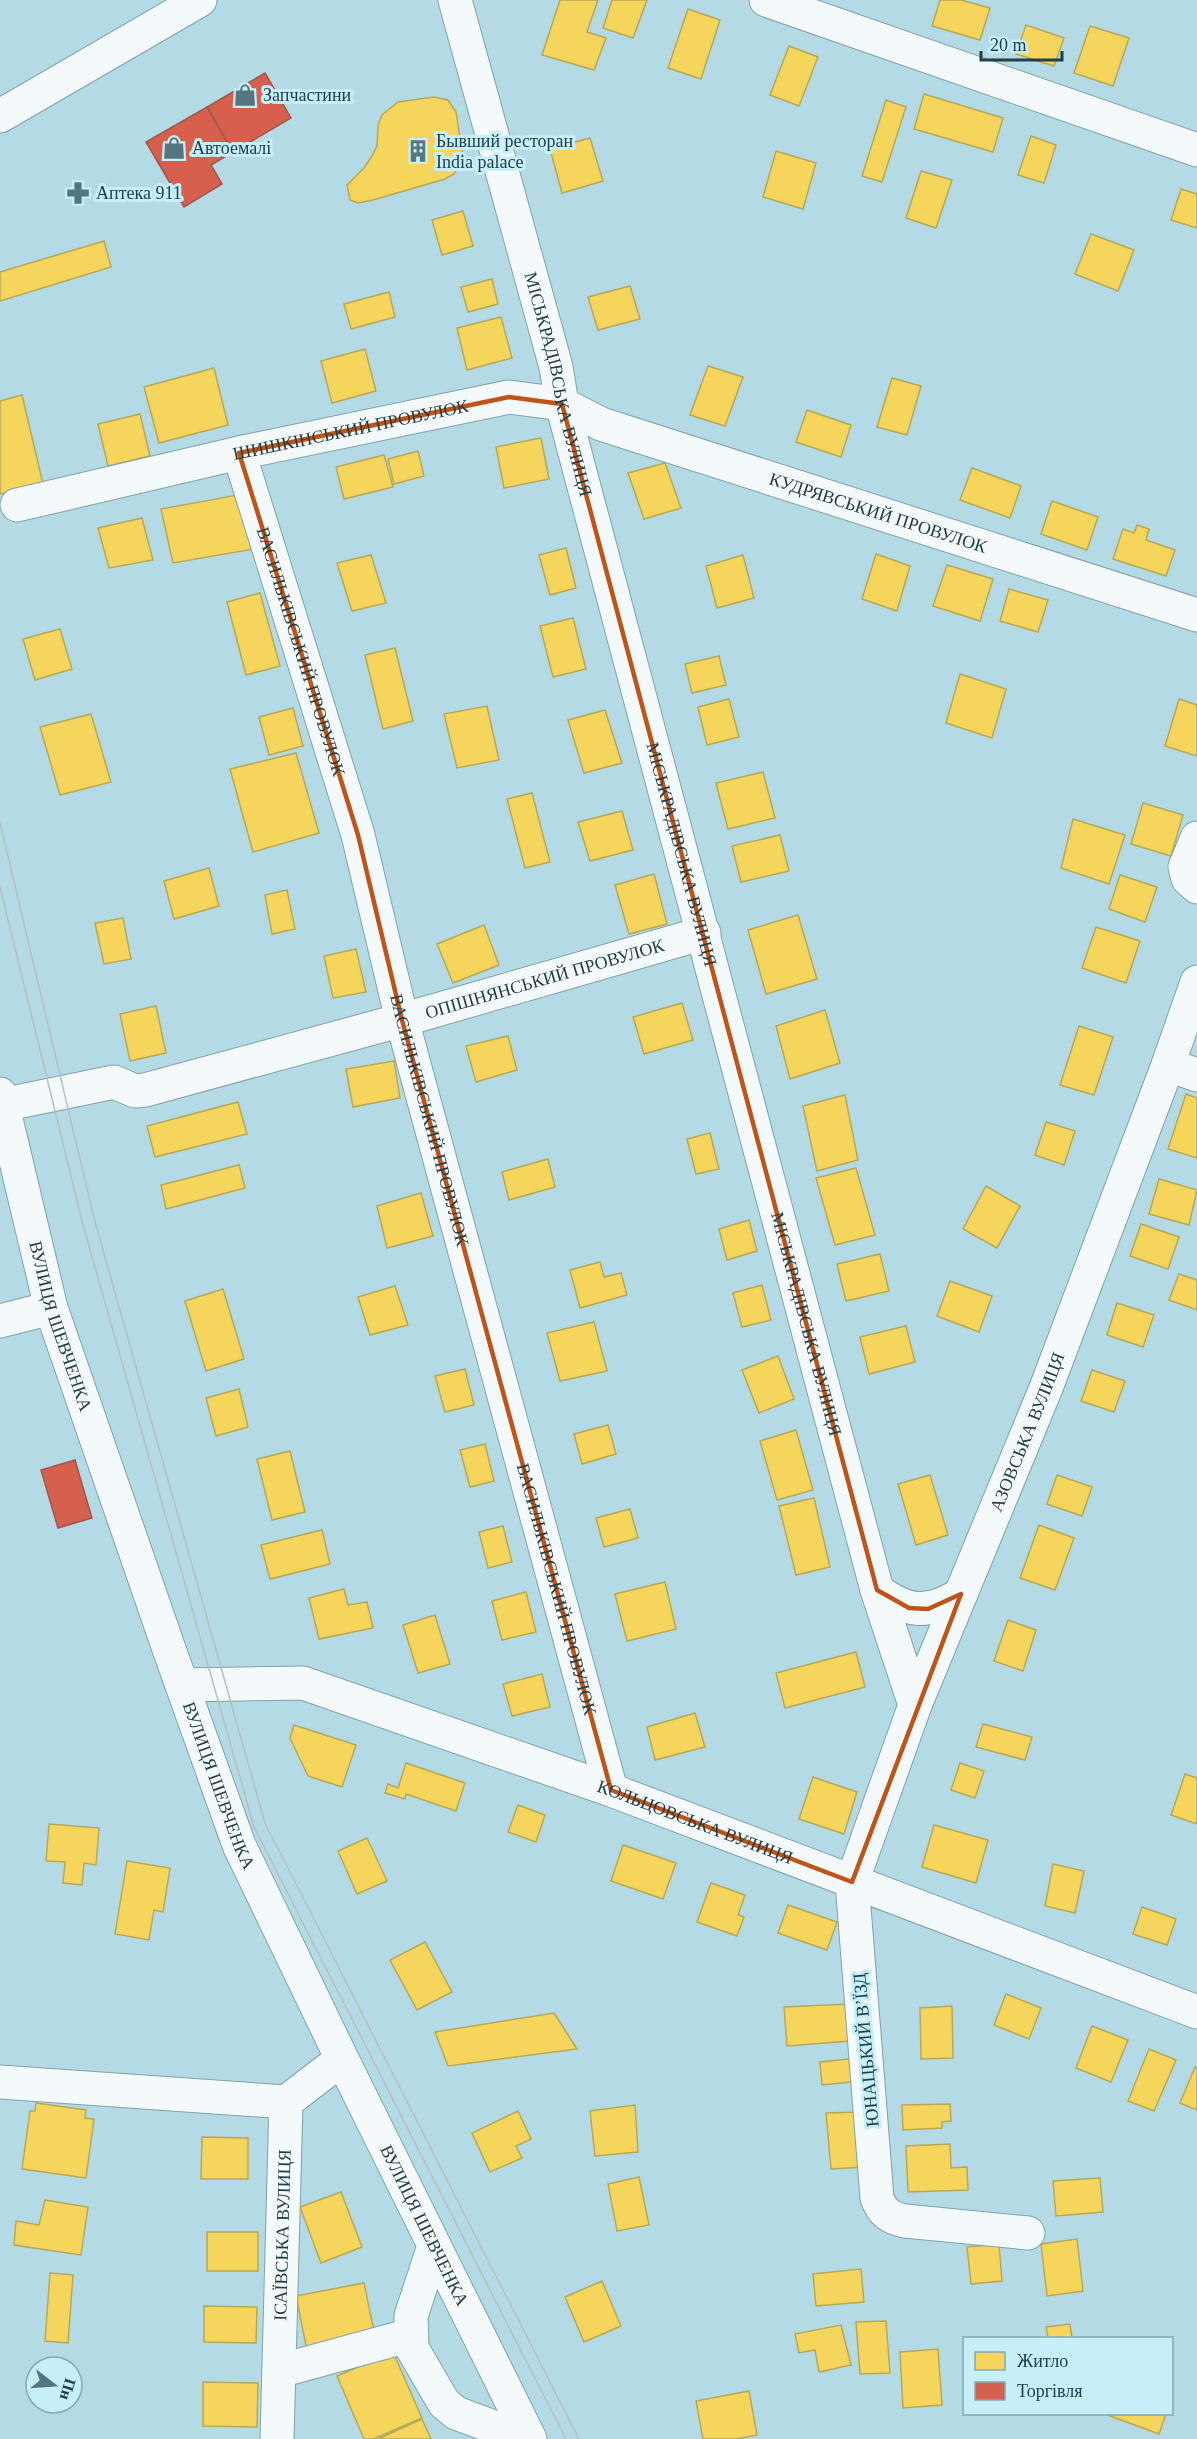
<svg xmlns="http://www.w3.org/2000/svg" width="1197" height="2439" viewBox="0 0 1197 2439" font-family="Georgia,serif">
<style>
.homes{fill:#f6d55c;stroke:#b6a855;stroke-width:1.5}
.shops{fill:#d6604d;stroke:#a0564b;stroke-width:1.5}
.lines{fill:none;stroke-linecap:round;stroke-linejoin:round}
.minor-casing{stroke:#82a1a8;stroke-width:35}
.major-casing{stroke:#82a1a8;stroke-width:35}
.minor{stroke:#f4fafb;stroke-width:33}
.major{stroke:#f4fafb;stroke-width:33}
.tram{stroke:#b5bec0;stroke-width:1.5}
.marked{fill:none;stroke:#c05418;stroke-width:4.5;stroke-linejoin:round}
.labels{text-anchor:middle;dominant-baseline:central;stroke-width:6;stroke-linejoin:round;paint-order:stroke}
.poi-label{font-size:18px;fill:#223f46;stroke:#c6effa;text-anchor:start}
.street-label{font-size:18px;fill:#223f46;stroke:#c6effa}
</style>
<rect width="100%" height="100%" fill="#b4dbe5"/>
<g class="homes">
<path d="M560,0H598L587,32L606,38L594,70L542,55Z"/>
<path d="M612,0H647L633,38L603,28Z"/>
<path d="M940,0H961L990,8L980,40L932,26Z"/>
<path d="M688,9L720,20L701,79L668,68Z"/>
<path d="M1026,25L1064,38L1054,66L1016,54Z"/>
<path d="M1090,26L1129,38L1113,86L1074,73Z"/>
<path d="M789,46L818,57L799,106L770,95Z"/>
<path d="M924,94L1003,118L993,152L914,129Z"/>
<path d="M434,97L448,100L456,112L463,157L454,174L445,179L373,200L358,203L350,200L347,185L364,168L372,156L377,146L378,125L382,115L398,102Z"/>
<path d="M886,100L906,107L882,182L862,176Z"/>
<path d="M1031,136L1056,145L1044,183L1018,175Z"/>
<path d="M590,138L603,181L562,193L550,149Z"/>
<path d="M776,151L816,163L803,209L763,197Z"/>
<path d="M921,171L952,180L936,228L906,218Z"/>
<path d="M1181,189L1197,194V228L1171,220Z"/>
<path d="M463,211L473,246L442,255L432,220Z"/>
<path d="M1091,234L1134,250L1118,291L1075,274Z"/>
<path d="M104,241L111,267L0,301V272Z"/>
<path d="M492,279L498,304L468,312L461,287Z"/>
<path d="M630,286L640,319L598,330L588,297Z"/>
<path d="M389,292L395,317L351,329L344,304Z"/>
<path d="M501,317L512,358L467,370L457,328Z"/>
<path d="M365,349L376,391L332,403L321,361Z"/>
<path d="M708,366L743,377L725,426L690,415Z"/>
<path d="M214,368L228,425L159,443L144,387Z"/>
<path d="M892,378L921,386L907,435L877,427Z"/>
<path d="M22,395L43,484L0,494V401Z"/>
<path d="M807,410L851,425L841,457L796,442Z"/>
<path d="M140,414L150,456L108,466L98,424Z"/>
<path d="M541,438L549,479L504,488L496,447Z"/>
<path d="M418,451L424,476L394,484L388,459Z"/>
<path d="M384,455L393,487L344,499L336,467Z"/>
<path d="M665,463L681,508L644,519L628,473Z"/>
<path d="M972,468L1021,486L1010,518L960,500Z"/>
<path d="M243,494L254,549L173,563L161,509Z"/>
<path d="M1052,501L1098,517L1087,550L1041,534Z"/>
<path d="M142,518L153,560L109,568L98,528Z"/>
<path d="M1137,525L1149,529L1146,540L1175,550L1166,576L1113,559L1123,529L1134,533Z"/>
<path d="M566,548L576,588L550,595L539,555Z"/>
<path d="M876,554L910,566L897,611L862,599Z"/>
<path d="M371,555L386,603L352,611L337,563Z"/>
<path d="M743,555L754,598L717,608L706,566Z"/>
<path d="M947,565L993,579L980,621L933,606Z"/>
<path d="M1009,589L1048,600L1038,632L1000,621Z"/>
<path d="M260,593L280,666L246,675L227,602Z"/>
<path d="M573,618L586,669L553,677L540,626Z"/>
<path d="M60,629L72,669L35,680L23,639Z"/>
<path d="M395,648L413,721L383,729L365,655Z"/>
<path d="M719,656L726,685L692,693L685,664Z"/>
<path d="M960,674L1006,689L992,738L946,723Z"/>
<path d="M729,699L739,737L707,745L698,707Z"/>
<path d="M1179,699L1197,705V756L1165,746Z"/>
<path d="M487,706L499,760L457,768L444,714Z"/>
<path d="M293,708L303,746L269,755L259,717Z"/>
<path d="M605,710L622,763L584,773L568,720Z"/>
<path d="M91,714L111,782L60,795L40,727Z"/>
<path d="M296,753L319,833L253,852L230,769Z"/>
<path d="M763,772L775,818L728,829L716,783Z"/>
<path d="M532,793L550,862L525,868L507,799Z"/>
<path d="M1143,803L1183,815L1171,856L1131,844Z"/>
<path d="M622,811L633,850L590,861L578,822Z"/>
<path d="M1073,819L1125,835L1109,884L1061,868Z"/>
<path d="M780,835L789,871L741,882L732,846Z"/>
<path d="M209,868L219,906L174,919L164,881Z"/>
<path d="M654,874L667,924L629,934L615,885Z"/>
<path d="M1120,875L1157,887L1145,922L1109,909Z"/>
<path d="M287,890L295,929L272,934L265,895Z"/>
<path d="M798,915L817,979L766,994L748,930Z"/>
<path d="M123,918L131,959L104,964L95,923Z"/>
<path d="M484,925L499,965L453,983L437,944Z"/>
<path d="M1096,927L1140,941L1126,983L1082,968Z"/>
<path d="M356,949L366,992L333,998L324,956Z"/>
<path d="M682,1003L693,1040L644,1054L633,1017Z"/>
<path d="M156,1006L166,1053L130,1061L120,1014Z"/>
<path d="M825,1010L840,1063L790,1079L776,1026Z"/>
<path d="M1079,1026L1113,1037L1094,1095L1060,1085Z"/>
<path d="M508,1036L517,1070L476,1082L466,1046Z"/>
<path d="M394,1061L400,1098L353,1107L346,1069Z"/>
<path d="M1186,1094L1197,1098V1158L1168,1149Z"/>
<path d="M845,1095L858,1160L817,1171L803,1106Z"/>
<path d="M238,1102L247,1134L155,1157L147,1126Z"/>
<path d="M1046,1122L1075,1131L1064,1165L1035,1155Z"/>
<path d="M710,1133L719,1169L696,1174L687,1139Z"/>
<path d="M548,1159L555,1187L509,1200L502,1172Z"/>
<path d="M239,1165L245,1188L166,1209L161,1185Z"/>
<path d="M856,1168L875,1235L835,1245L816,1178Z"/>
<path d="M1159,1179L1197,1190L1189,1225L1149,1214Z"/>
<path d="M986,1186L1020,1206L997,1248L963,1229Z"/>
<path d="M421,1193L433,1236L387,1248L377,1206Z"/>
<path d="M749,1220L757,1251L727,1260L719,1229Z"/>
<path d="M1141,1224L1179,1237L1168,1269L1130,1256Z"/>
<path d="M880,1254L889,1291L846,1301L837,1264Z"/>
<path d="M600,1262L604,1277L621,1273L627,1295L580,1308L570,1270Z"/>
<path d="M1179,1274L1197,1280V1310L1169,1300Z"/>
<path d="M950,1281L992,1296L979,1332L937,1316Z"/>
<path d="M762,1285L771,1320L742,1327L733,1293Z"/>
<path d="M395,1286L408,1325L370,1335L358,1297Z"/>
<path d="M223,1289L244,1359L206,1371L185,1301Z"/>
<path d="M1117,1303L1154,1315L1143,1347L1107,1335Z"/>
<path d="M594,1322L607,1371L560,1381L547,1333Z"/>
<path d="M906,1326L915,1362L869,1374L860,1337Z"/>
<path d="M778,1356L794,1399L759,1413L742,1370Z"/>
<path d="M465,1369L474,1405L445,1412L435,1376Z"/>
<path d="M1092,1370L1125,1381L1114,1412L1081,1401Z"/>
<path d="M239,1389L248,1427L216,1436L206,1398Z"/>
<path d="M608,1425L616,1454L582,1464L574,1434Z"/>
<path d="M796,1430L813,1490L777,1500L760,1441Z"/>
<path d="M485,1444L494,1481L470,1487L460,1450Z"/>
<path d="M290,1451L305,1512L272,1520L257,1459Z"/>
<path d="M930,1475L948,1535L916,1545L898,1484Z"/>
<path d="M1057,1475L1092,1487L1082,1516L1047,1504Z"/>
<path d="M814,1498L830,1567L796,1575L779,1506Z"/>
<path d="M630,1509L638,1538L604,1547L596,1518Z"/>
<path d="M1039,1525L1074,1538L1055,1590L1020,1578Z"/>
<path d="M503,1526L512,1562L488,1568L479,1532Z"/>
<path d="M322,1530L330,1564L270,1579L261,1545Z"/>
<path d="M665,1582L676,1629L627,1641L615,1594Z"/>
<path d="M344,1589L348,1605L367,1602L373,1628L319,1639L309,1598Z"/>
<path d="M526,1592L536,1632L502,1640L492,1601Z"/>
<path d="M435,1615L450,1664L418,1673L403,1625Z"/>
<path d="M1008,1620L1036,1630L1023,1671L994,1661Z"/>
<path d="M856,1652L865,1687L785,1708L776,1673Z"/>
<path d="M542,1674L550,1707L512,1716L503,1684Z"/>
<path d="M695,1713L705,1747L655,1760L647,1727Z"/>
<path d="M983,1724L1032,1737L1025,1760L976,1747Z"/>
<path d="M294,1725L356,1745L342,1787L308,1776L290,1738Z"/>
<path d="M406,1763L465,1783L456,1811L406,1794L405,1799L385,1793L388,1784L398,1788Z"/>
<path d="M960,1763L984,1771L975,1798L951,1790Z"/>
<path d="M1185,1774L1197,1778V1824L1171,1815Z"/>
<path d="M813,1777L857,1792L844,1834L799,1819Z"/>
<path d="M518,1805L545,1815L536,1842L508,1832Z"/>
<path d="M49,1824L99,1828L96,1865L84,1863L82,1885L63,1883L65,1862L46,1861Z"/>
<path d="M934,1825L988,1840L976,1883L922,1867Z"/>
<path d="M367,1838L387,1881L357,1894L338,1851Z"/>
<path d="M623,1845L676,1863L663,1899L611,1881Z"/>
<path d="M127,1861L170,1868L163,1912L154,1910L149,1940L115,1934Z"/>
<path d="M1053,1864L1084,1871L1075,1913L1045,1906Z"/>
<path d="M711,1883L745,1895L738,1915L744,1917L737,1936L697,1922Z"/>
<path d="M788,1905L837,1922L827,1950L778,1933Z"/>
<path d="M1142,1907L1176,1919L1167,1945L1133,1934Z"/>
<path d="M425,1942L452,1992L417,2010L390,1960Z"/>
<path d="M1006,1994L1041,2008L1029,2039L994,2025Z"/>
<path d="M849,2004L850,2041L787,2046L784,2007Z"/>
<path d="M952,2006L953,2058L921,2059L920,2008Z"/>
<path d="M554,2013L577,2049L448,2066L435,2032Z"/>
<path d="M1092,2026L1128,2040L1111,2082L1076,2068Z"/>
<path d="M1149,2049L1176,2060L1154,2111L1128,2101Z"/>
<path d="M858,2058L860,2081L822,2085L820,2062Z"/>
<path d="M1195,2067L1197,2068V2110L1180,2103Z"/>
<path d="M36,2103L86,2110L85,2118L94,2119L86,2178L22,2169L30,2111H35Z"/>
<path d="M950,2104L951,2121L942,2122V2128L903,2130L902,2105Z"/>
<path d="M635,2105L638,2152L595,2156L590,2111Z"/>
<path d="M518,2111L531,2139L516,2146L522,2158L490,2172L472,2133Z"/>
<path d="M859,2112L865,2167L831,2169L826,2113Z"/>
<path d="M202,2137L248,2138V2179H201Z"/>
<path d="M950,2144L951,2168L967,2167L968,2190L908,2192L906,2146Z"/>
<path d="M639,2177L649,2225L617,2231L608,2184Z"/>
<path d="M1100,2178L1103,2212L1056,2216L1053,2181Z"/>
<path d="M341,2192L362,2247L321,2263L300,2207Z"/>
<path d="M45,2200L88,2207L81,2255L14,2245L16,2221L39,2225Z"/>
<rect x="207" y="2232" width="51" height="39"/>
<path d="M1077,2239L1083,2291L1047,2296L1041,2244Z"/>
<path d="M999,2244L1002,2281L971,2284L967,2247Z"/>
<path d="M861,2269L864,2302L816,2306L813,2274Z"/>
<path d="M50,2273L73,2275L68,2343L45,2341Z"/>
<path d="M602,2281L621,2326L584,2342L565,2297Z"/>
<path d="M364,2283L375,2336L307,2350L296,2296Z"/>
<path d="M204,2306L257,2307L256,2343L204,2342Z"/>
<path d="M886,2321L890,2373L860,2374L856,2322Z"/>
<path d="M1070,2324L1072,2338H1048L1046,2327Z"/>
<path d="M841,2325L851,2365L819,2372L815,2350L799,2353L795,2334Z"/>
<path d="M938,2349L942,2405L903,2408L900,2352Z"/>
<path d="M393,2352L422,2418L373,2439H364L337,2376Z"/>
<path d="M203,2382L258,2383L257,2427L203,2426Z"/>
<path d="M749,2391L757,2435L736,2439H703L696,2401Z"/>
<path d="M1105,2414H1166L1159,2434Z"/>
<path d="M422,2419L431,2439H378Z"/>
</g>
<g class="shops">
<path d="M265,73L291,118L233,152L207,107Z"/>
<path d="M207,107L233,152L211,165L222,184L184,207L146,142Z"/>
<path d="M75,1460L92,1518L58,1528L41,1470Z"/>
</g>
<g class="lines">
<g class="minor-casing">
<g id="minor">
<path id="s1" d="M455,0L556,367L562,404L877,1590L915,1705"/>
<path d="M766,0L1197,150"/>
<path id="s2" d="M239,453L358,835L402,1020L611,1790"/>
<path id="s3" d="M17,505L239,453L509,397L562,404L601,424L1197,615"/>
<path d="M1197,838L1185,867L1188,879L1197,887"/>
<path d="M1168,1065L1197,1075"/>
<path id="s4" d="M2,1105L114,1082L135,1091L145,1090L402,1020L704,933"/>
<path d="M0,1321L51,1308"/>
<path d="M877,1590C907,1613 929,1615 961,1594"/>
<path id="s5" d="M182,1685L303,1683L611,1790L1197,2012"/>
<path d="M0,2082L286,2102"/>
<path id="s6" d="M1028,2233L905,2221C890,2218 882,2212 877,2198L852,1882L915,1705L1046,1388L1168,1065L1197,982"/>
<path d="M434,2246L411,2316L412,2348L444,2403L456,2413L526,2439"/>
<path d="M279,2371L411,2335"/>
<path id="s7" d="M277,2439L286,2102L342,2059"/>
</g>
</g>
<g class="major-casing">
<g id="major">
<path d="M0,116L200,0"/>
<path id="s8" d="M0,1094L51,1308L169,1649L239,1845L342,2059L530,2439"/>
</g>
</g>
<use href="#minor" class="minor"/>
<use href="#major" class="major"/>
<g class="tram">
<path d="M0,823L95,1222L265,1823L579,2439"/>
<path d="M0,887L83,1225L254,1827L566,2439"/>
</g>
</g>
<path class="marked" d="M509,397L562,404L877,1590L909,1608L928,1609L961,1594L852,1882L611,1790L402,1020L358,835L239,453Z"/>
<defs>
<g id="shop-bare" transform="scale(1.8)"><path d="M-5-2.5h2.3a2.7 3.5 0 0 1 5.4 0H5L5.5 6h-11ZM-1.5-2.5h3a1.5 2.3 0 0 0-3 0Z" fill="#55767e" stroke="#c6effa" stroke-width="2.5" paint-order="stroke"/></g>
<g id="building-bare" transform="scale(1.8)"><path d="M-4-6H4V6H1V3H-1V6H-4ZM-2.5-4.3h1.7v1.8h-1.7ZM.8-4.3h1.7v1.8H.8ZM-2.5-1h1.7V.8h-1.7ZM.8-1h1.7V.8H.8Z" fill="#55767e" stroke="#c6effa" stroke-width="2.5" paint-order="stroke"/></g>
<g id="pharmacy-bare" transform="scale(1.8)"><path d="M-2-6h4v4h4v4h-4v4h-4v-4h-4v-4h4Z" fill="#55767e" stroke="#c6effa" stroke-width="2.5" paint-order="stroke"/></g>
</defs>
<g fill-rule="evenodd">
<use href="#shop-bare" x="245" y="95"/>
<use href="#shop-bare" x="174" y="148"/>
<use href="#building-bare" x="418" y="151"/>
<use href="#pharmacy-bare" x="78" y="193"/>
</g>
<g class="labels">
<g class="poi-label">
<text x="263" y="95">Запчастини</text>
<text x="436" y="141">Бывший ресторан<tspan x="436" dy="21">India palace</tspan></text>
<text x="192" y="148">Автоемалі</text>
<text x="96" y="193">Аптека 911</text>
</g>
<g class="street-label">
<text stroke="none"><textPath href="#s1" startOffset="398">МІСЬКРАДІВСЬКА ВУЛИЦЯ</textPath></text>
<text stroke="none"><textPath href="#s3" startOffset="342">ШИШКІНСЬКИЙ ПРОВУЛОК</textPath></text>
<text stroke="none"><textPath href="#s3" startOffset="892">КУДРЯВСЬКИЙ ПРОВУЛОК</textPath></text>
<text stroke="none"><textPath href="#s2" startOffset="208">ВАСИЛЬКІВСЬКИЙ ПРОВУЛОК</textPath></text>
<text stroke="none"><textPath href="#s1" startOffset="884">МІСЬКРАДІВСЬКА ВУЛИЦЯ</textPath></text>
<text stroke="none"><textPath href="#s4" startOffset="562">ОПІШНЯНСЬКИЙ ПРОВУЛОК</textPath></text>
<text stroke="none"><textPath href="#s2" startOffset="694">ВАСИЛЬКІВСЬКИЙ ПРОВУЛОК</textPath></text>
<text stroke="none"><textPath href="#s1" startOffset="1370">МІСЬКРАДІВСЬКА ВУЛИЦЯ</textPath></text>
<text stroke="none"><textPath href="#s8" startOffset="240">ВУЛИЦЯ ШЕВЧЕНКА</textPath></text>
<text stroke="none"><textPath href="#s6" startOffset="962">АЗОВСЬКА ВУЛИЦЯ</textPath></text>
<text stroke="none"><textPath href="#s2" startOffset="1180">ВАСИЛЬКІВСЬКИЙ ПРОВУЛОК</textPath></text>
<text stroke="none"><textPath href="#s8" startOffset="726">ВУЛИЦЯ ШЕВЧЕНКА</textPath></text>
<text stroke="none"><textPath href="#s5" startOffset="537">КОЛЬЦОВСЬКА ВУЛИЦЯ</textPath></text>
<text transform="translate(866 2050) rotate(-95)">ЮНАЦЬКИЙ В’ЇЗД</text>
<text stroke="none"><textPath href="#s8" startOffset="1212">ВУЛИЦЯ ШЕВЧЕНКА</textPath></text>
<text stroke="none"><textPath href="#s7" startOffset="204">ІСАЇВСЬКА ВУЛИЦЯ</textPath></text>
</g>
</g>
<rect x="963" y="2337" width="210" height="78" fill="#c6effa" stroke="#84a9b2" stroke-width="1.5"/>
<rect x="975" y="2352" width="30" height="18" fill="#f6d55c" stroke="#84a9b2" stroke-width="1.5"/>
<text x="1017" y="2367" font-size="18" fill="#223f46">Житло</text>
<rect x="975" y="2382" width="30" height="18" fill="#d6604d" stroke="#84a9b2" stroke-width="1.5"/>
<text x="1017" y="2397" font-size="18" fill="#223f46">Торгівля</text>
<g transform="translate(54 2385) rotate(107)"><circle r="28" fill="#c6effa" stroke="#84a9b2" stroke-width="1.5"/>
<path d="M0-4.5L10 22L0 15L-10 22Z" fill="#55767e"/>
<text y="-9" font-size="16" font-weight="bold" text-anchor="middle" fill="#223f46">Пн</text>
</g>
<path d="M981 51v9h81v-9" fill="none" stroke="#223f46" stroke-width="3"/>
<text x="990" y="51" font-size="18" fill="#223f46" stroke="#c6effa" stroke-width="4.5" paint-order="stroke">20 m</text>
</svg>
